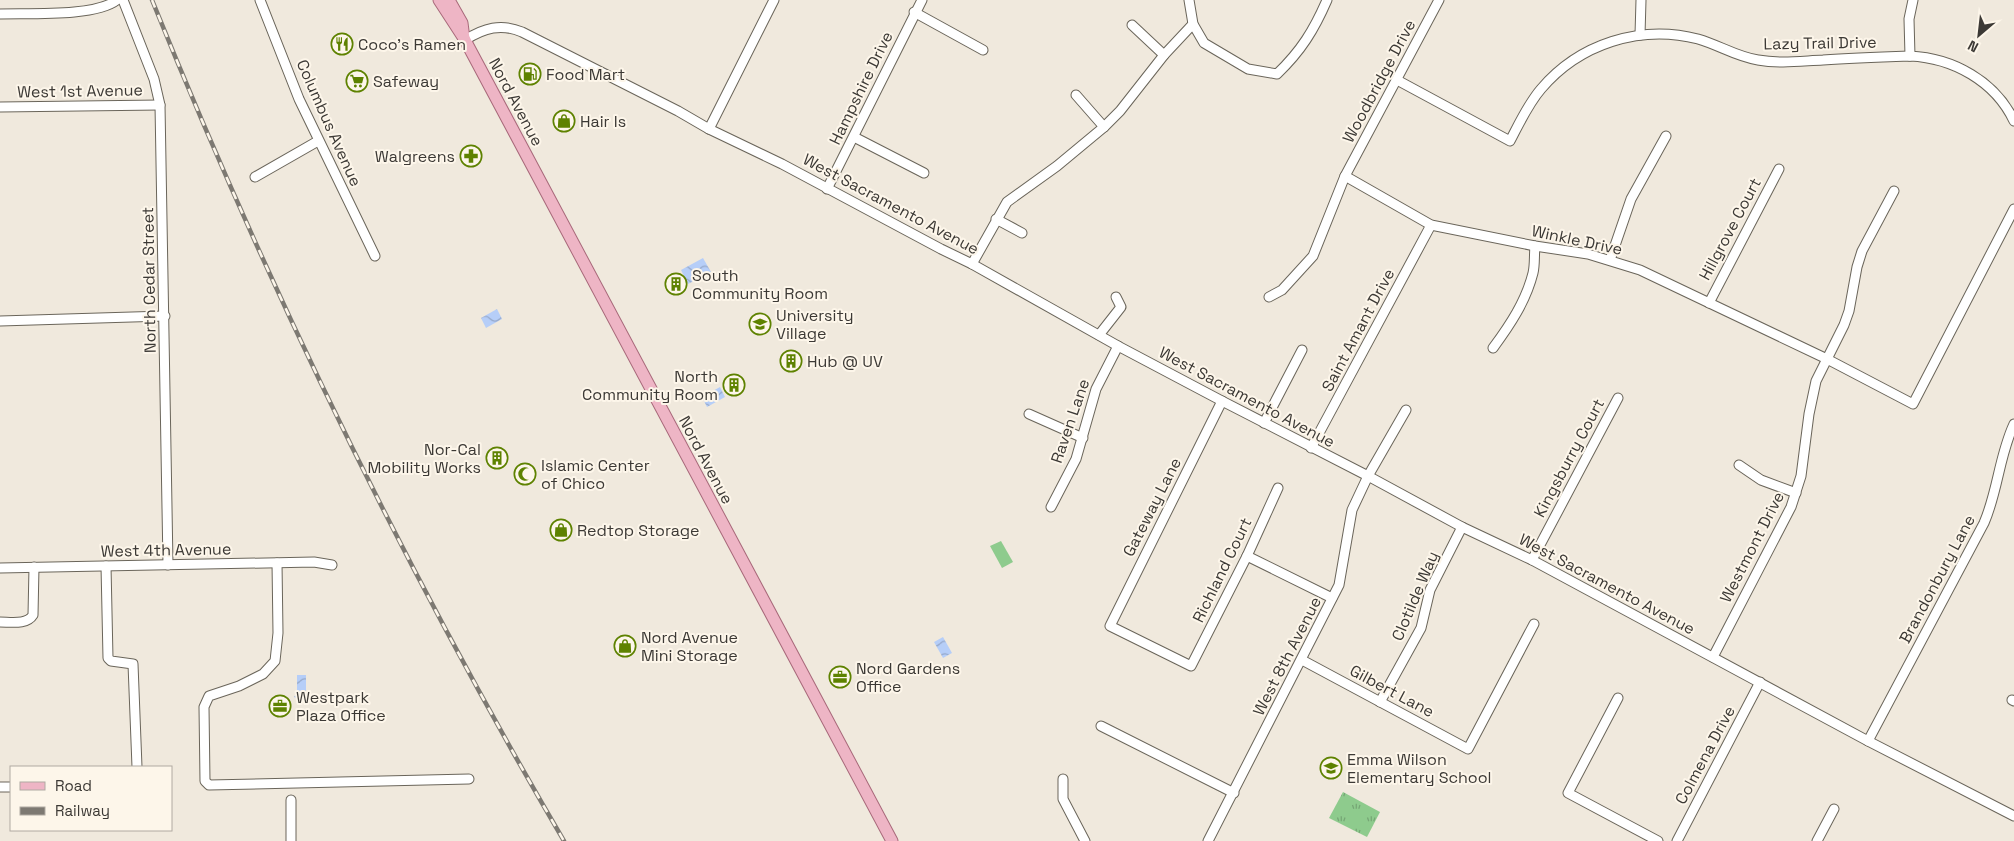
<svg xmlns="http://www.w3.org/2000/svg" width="2014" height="841" viewBox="0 0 2014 841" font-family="'Space Grotesk',sans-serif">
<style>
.grass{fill:url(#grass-tufts)}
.pitch{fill:#8ecb8d}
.water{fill:url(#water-waves)}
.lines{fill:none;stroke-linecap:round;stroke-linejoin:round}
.minor-casing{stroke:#6a655a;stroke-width:11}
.major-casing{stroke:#a8697a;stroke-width:13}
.minor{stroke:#fff;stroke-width:9}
.major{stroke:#eeb5c5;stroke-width:11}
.rail-casing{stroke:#7d7972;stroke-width:4.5}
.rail{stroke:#fdf6ea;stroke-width:2.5;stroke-dasharray:8;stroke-linecap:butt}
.labels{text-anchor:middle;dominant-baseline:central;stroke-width:4;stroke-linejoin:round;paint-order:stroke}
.street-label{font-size:16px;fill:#3c3935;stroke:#fdf6ea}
.poi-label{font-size:16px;fill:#3c3935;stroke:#fdf6ea;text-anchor:start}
</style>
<defs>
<pattern id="grass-tufts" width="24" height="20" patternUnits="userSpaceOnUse" patternTransform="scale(1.25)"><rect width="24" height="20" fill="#8ecb8d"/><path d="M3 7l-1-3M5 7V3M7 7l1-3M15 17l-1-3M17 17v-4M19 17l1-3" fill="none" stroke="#75a674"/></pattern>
<pattern id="water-waves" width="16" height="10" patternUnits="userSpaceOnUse" patternTransform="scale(1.25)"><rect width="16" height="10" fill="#b6cef8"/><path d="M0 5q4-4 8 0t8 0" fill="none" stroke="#95a8ca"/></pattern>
</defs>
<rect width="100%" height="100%" fill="#f0e9dd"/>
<path class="grass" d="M1343,792L1380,812L1367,837L1329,818Z"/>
<path class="pitch" d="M1001,541L1013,562L1002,568L990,546Z"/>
<g class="water">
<path d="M703,258L711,272L688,284L681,270Z"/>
<path d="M497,309L502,319L486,328L481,318Z"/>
<path d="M720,387L725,397L707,407L702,397Z"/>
<path d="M943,637L952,653L943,658L934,642Z"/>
<path d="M297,675H306V693H301L299,700L294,697L297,693Z"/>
</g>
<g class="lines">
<g class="minor-casing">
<g id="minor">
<path d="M123,0L154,79L160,105L168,565"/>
<path d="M260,0L299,99L375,256"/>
<path d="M1189,0L1193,24L1204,43L1248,69L1277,74C1301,51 1314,30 1327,0"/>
<path d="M914,12L983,50"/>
<path d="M0,14C29,13 95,17 117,0"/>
<path d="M1132,25L1164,55"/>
<path d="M1640,35L1641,0"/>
<path d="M465,40C484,28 501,23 522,32L678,111L709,129L782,164L941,249L972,264L1118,346L1222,401L1368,476L1462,527L1532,560L1868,741L2014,816"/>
<path d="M1910,56L1909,19L1913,0"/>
<path d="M1397,80L1510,141C1519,124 1528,104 1541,89C1579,44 1640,24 1698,39C1719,45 1737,57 1758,60C1780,64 1801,61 1823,60C1852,58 1881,57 1910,56C1953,58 1995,81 2014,121"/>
<path d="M1076,95L1104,127"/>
<path d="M0,107L160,105"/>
<path d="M709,129L774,0"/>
<path d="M854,137L924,173"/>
<path d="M1345,176L1431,225L1535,246L1588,254L1640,270L1827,359L1913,404L2014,209"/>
<path d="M255,177L318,141"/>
<path d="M827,189L922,0"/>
<path d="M996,219L1022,233"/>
<path d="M1610,260L1631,199L1666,136"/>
<path d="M972,264L1007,202L1057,166L1104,127L1120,111L1164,55L1193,24"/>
<path d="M1269,297L1282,290L1313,256L1345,176L1439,0"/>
<path d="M1709,303L1779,169"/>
<path d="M0,321L165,316"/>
<path d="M1099,335L1121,307L1116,297"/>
<path d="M1493,348C1510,325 1526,301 1533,273C1535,265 1534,255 1535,246"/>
<path d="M1222,401L1110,626L1191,666L1247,556L1278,488"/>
<path d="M1029,414L1083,438"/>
<path d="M1264,423L1302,350"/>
<path d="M1311,448L1431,225"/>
<path d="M1739,465L1761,480L1796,493"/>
<path d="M1051,507L1076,459L1096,389L1118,346"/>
<path d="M1247,556L1332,598"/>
<path d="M1532,560L1618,398"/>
<path d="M277,563L278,633L275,661L263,674L239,686L209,696L204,707L205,781L209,785L469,779"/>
<path d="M106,566L108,658L111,661L133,664L137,767"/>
<path d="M0,568L314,562L332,565"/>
<path d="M0,622C11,622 27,625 33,615L34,567"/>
<path d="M1713,657L1791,507L1801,476L1809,414L1816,381L1844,325L1849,311L1857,267L1862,251L1894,191"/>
<path d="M1302,660L1468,749L1534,624"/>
<path d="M1618,698L1568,793L1658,841"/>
<path d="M2012,700L2014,701"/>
<path d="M1380,702L1421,628L1430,590L1462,527"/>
<path d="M1101,726L1234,793"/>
<path d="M1868,741L1984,523C1998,491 1999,456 2014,424"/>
<path d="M1063,779V799L1085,841"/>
<path d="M0,787H11"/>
<path d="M291,800V841"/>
<path d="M1208,841L1339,585L1352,510L1368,476L1406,410"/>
<path d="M1677,841L1760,682"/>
<path d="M1817,841L1834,809"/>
</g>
</g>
<g class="major-casing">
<g id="major">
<path d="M439,0L465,40L892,841"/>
<path d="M449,0L462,23L464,39"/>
</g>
</g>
<use href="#minor" class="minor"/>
<use href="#major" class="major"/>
<g class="rail-casing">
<path id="rail" d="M152,0C269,290 406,571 564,841"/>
</g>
<use href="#rail" class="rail"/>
</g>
<defs>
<g id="restaurant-ring" transform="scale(1.125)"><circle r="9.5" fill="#fdf6ea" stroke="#5e8200" stroke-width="1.5"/><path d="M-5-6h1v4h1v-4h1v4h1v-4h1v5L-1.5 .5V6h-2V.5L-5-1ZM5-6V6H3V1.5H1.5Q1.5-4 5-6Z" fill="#5e8200"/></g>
<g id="fuel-ring" transform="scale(1.125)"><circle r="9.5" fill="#fdf6ea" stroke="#5e8200" stroke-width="1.5"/><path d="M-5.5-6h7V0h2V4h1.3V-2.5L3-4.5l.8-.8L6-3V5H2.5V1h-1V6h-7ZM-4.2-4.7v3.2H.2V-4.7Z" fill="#5e8200"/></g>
<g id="supermarket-ring" transform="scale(1.125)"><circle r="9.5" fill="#fdf6ea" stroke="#5e8200" stroke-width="1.5"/><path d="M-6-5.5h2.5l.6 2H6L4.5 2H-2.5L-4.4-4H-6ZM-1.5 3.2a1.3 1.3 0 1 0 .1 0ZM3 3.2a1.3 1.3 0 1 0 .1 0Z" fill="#5e8200"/></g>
<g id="shop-ring" transform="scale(1.125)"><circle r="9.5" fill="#fdf6ea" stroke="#5e8200" stroke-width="1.5"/><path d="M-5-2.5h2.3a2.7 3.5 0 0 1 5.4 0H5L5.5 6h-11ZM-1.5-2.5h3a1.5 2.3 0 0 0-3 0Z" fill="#5e8200"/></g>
<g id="pharmacy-ring" transform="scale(1.125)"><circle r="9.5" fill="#fdf6ea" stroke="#5e8200" stroke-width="1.5"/><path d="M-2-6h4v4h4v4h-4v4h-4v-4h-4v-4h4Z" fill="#5e8200"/></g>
<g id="building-ring" transform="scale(1.125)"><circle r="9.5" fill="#fdf6ea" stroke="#5e8200" stroke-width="1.5"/><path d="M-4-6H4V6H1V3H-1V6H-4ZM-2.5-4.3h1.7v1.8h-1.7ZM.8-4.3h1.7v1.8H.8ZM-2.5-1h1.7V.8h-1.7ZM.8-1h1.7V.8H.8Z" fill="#5e8200"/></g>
<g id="university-ring" transform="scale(1.125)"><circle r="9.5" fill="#fdf6ea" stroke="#5e8200" stroke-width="1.5"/><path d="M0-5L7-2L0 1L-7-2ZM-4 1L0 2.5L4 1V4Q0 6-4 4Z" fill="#5e8200"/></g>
<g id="mosque-ring" transform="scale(1.125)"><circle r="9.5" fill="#fdf6ea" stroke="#5e8200" stroke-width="1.5"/><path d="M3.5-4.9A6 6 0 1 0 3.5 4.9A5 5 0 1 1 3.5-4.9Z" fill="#5e8200"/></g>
<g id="office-ring" transform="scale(1.125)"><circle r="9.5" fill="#fdf6ea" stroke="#5e8200" stroke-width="1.5"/><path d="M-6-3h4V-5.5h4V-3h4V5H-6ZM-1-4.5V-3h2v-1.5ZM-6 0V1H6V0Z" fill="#5e8200"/></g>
<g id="school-ring" transform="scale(1.125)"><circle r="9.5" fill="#fdf6ea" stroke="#5e8200" stroke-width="1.5"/><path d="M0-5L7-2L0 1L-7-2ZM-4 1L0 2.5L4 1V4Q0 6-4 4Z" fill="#5e8200"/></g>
</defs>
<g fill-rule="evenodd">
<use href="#restaurant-ring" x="342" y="44"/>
<use href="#fuel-ring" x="530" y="74"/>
<use href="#supermarket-ring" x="357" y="81"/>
<use href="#shop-ring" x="564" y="121"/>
<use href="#pharmacy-ring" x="471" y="156"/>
<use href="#building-ring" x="676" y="284"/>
<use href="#university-ring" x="760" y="324"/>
<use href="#building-ring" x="791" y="361"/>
<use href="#building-ring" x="734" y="385"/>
<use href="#building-ring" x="497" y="458"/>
<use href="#mosque-ring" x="525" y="474"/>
<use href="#shop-ring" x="561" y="530"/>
<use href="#shop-ring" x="625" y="646"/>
<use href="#office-ring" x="840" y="677"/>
<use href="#office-ring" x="280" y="706"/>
<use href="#school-ring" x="1331" y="768"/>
</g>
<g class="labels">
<g class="street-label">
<text transform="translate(1820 43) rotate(-1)">Lazy Trail Drive</text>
<text transform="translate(1379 81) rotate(-62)">Woodbridge Drive</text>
<text transform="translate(861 88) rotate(-64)">Hampshire Drive</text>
<text transform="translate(80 91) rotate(-1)">West 1st Avenue</text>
<text transform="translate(516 102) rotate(62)">Nord Avenue</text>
<text transform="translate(329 123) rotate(66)">Columbus Avenue</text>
<text transform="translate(891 204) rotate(28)">West Sacramento Avenue</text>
<text transform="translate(1730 229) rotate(-62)">Hillgrove Court</text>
<text transform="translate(1577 240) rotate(12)">Winkle Drive</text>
<text transform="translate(149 280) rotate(-91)">North Cedar Street</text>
<text transform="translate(1358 330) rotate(-62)">Saint Amant Drive</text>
<text transform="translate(1247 397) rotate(28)">West Sacramento Avenue</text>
<text transform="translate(1070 421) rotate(-71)">Raven Lane</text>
<text transform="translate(1569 458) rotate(-62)">Kingsburry Court</text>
<text transform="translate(706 460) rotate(62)">Nord Avenue</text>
<text transform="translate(1152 507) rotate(-63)">Gateway Lane</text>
<text transform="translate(1752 547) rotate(-63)">Westmont Drive</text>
<text transform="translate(166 550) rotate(-1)">West 4th Avenue</text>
<text transform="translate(1222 570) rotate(-64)">Richland Court</text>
<text transform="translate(1937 579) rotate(-62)">Brandonbury Lane</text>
<text transform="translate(1607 584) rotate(28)">West Sacramento Avenue</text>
<text transform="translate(1415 596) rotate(-67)">Clotilde Way</text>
<text transform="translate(1287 656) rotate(-63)">West 8th Avenue</text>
<text transform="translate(1392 691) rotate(28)">Gilbert Lane</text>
<text transform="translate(1705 755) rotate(-62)">Colmena Drive</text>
</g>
<g class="poi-label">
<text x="358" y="44">Coco's Ramen</text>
<text x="546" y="74">Food Mart</text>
<text x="373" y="81">Safeway</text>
<text x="580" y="121">Hair Is</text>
<text x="455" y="156" text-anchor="end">Walgreens</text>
<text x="692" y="275">South<tspan x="692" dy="18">Community Room</tspan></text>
<text x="776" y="315">University<tspan x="776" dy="18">Village</tspan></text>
<text x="807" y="361">Hub @ UV</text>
<text x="718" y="376" text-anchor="end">North<tspan x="718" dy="18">Community Room</tspan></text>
<text x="481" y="449" text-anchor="end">Nor-Cal<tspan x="481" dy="18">Mobility Works</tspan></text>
<text x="541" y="465">Islamic Center<tspan x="541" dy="18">of Chico</tspan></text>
<text x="577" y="530">Redtop Storage</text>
<text x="641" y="637">Nord Avenue<tspan x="641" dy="18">Mini Storage</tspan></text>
<text x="856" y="668">Nord Gardens<tspan x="856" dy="18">Office</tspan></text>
<text x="296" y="697">Westpark<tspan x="296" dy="18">Plaza Office</tspan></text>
<text x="1347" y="759">Emma Wilson<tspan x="1347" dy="18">Elementary School</tspan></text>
</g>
</g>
<rect x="10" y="766" width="162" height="65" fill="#fdf6ea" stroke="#b0aaa2"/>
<rect x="20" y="782" width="25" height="8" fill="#eeb5c5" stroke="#b0aaa2"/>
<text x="55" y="791" font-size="15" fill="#3c3935">Road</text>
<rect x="20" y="807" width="25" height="8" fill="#7d7972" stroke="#b0aaa2"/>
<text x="55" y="816" font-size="15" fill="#3c3935">Railway</text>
<g transform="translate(1979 35) rotate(208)" stroke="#fdf6ea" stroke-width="4" paint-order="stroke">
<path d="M0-4L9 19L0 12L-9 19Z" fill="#3c3935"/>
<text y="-8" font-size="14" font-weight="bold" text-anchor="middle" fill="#3c3935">N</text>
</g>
</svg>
